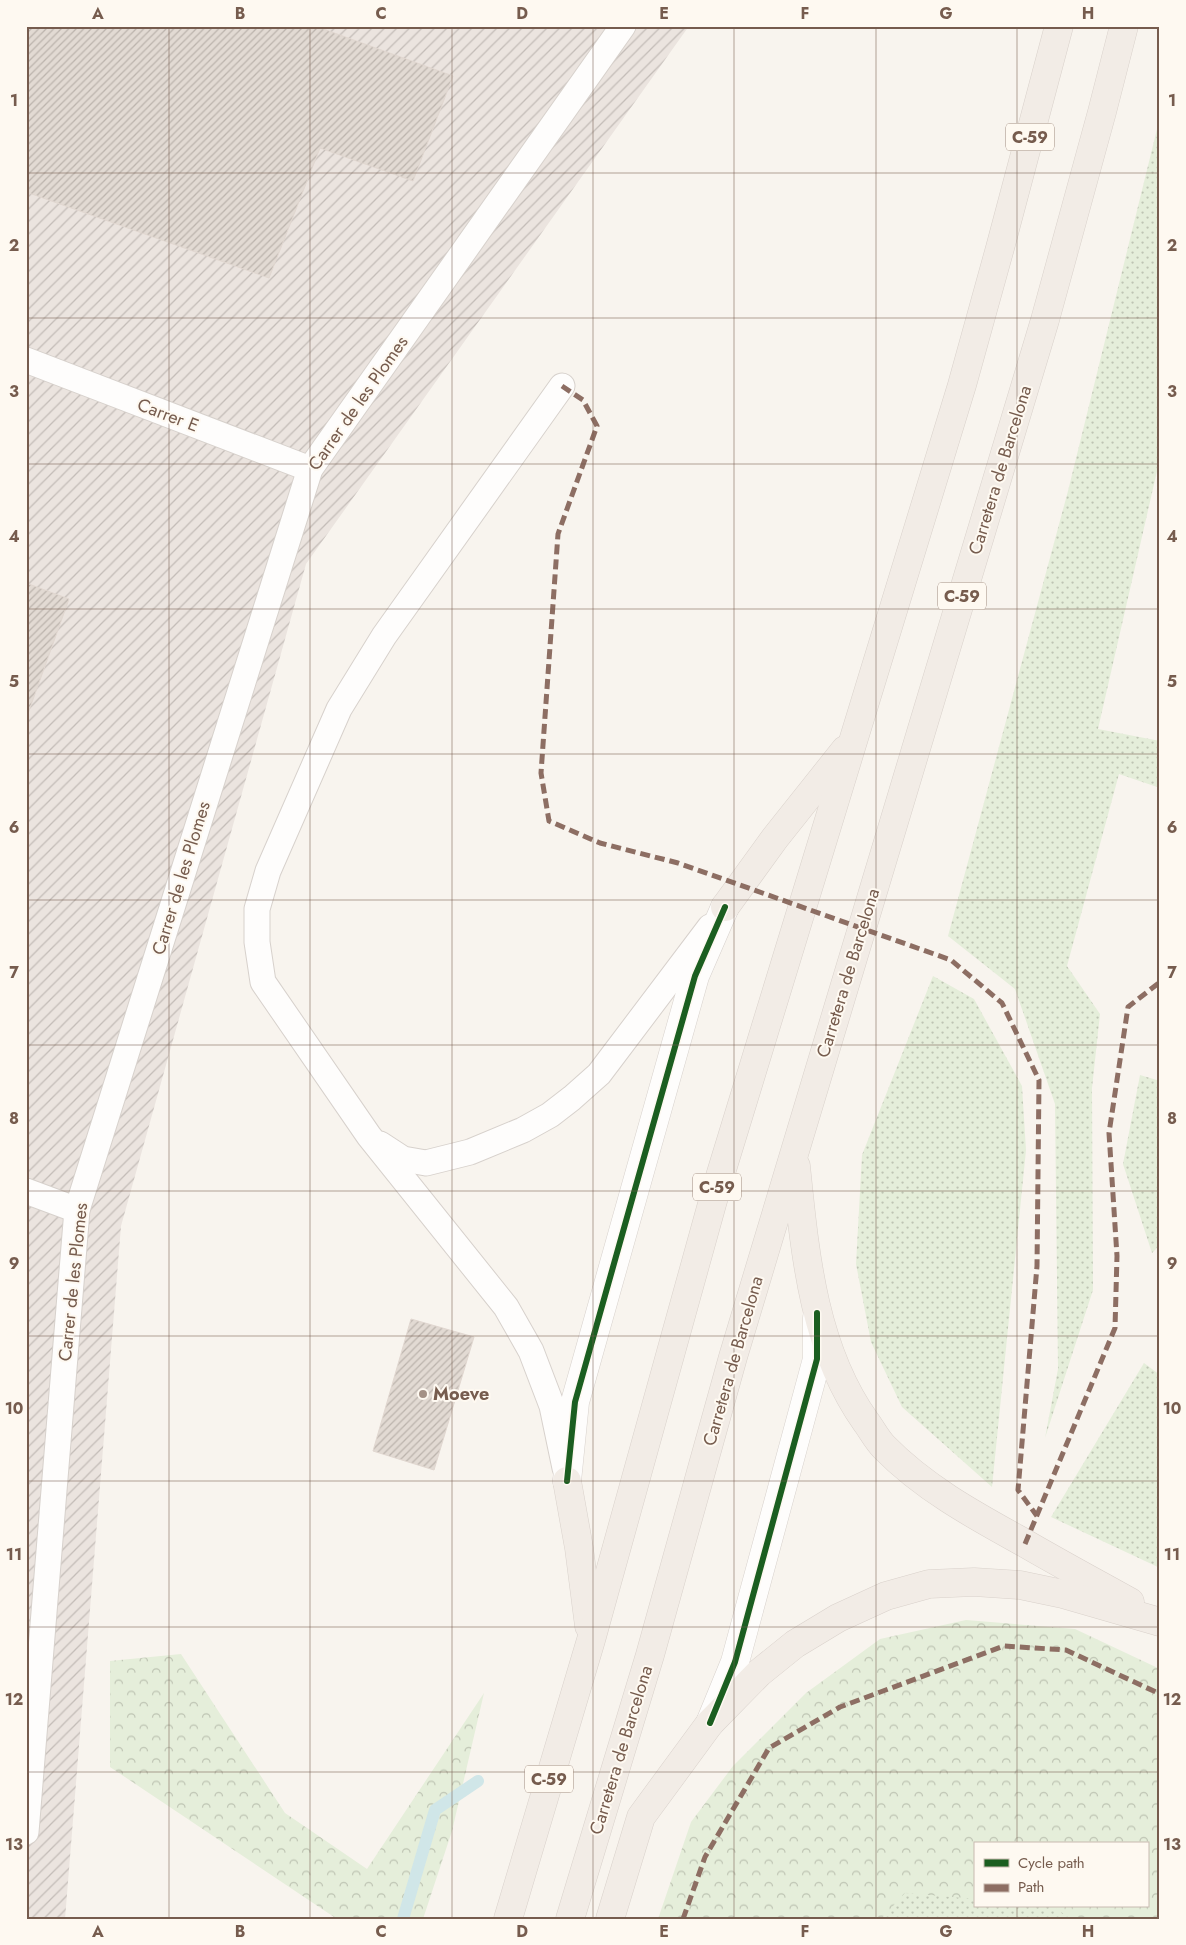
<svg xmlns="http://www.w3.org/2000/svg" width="1186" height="1945" viewBox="0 0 1186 1945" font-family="Jost,sans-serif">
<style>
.industrial{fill:url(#industrial-furrows)}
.grass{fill:url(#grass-dots);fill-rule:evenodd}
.forest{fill:url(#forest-crowns)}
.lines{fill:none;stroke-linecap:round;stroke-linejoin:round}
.stream{stroke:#d0e6e8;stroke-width:12}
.building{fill:url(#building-hatch);stroke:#e1d7d0}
.service-casing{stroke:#d7d1cc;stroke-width:27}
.minor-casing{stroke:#d7d1cc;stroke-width:29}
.trunk-casing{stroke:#d9d1cb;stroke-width:29}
.service{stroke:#fefdfc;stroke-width:25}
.minor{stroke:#fefdfc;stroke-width:28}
.trunk{stroke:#f2ece6;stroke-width:28}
.quiet{stroke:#8d6e63;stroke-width:5;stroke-dasharray:10 5;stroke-linecap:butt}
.cycleway-casing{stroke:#fef9f1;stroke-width:9}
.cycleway{stroke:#1b5e20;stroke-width:6}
.grid{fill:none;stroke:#765c4e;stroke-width:1;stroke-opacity:0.55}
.poi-dot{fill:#a49186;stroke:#fef9f1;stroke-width:2}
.labels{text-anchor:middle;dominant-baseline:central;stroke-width:4;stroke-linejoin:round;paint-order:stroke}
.shield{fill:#fef9f1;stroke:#9f8b7f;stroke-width:1}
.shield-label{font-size:16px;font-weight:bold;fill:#765c4e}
.street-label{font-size:18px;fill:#765c4e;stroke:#fef9f1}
.poi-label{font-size:18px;font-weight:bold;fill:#765c4e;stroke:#fef9f1;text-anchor:start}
.neatline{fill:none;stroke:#765c4e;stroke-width:2}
.grid-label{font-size:16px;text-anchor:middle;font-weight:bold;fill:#765c4e}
</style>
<defs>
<pattern id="industrial-furrows" width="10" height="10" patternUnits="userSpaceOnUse" patternTransform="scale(1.25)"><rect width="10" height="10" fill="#ebe4df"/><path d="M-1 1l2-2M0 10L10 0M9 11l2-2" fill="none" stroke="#c3bcb7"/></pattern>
<pattern id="grass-dots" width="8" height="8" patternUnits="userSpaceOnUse" patternTransform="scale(1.25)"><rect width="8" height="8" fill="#e5eeda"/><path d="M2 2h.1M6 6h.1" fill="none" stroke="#bec4b3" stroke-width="1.8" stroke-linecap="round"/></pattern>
<pattern id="forest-crowns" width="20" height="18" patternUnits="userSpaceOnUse" patternTransform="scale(1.25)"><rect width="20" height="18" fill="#e5eeda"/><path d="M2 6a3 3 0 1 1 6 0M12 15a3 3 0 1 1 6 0" fill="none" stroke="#bec4b3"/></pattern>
<pattern id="building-hatch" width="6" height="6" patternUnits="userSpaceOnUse" patternTransform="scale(1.25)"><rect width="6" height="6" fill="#e2dad3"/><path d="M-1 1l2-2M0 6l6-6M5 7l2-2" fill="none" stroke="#bcb4ad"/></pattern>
</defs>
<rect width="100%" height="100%" fill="#f8f4ee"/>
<path class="industrial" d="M26,26H689L306,564L121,1226L65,1919H26Z"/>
<g class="grass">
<path d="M1160,117V458L1098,729L1160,741V788L1119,774L1067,966L1100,1014L1092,1088L1093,1290L1045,1438L1058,1369L1055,1104L1015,989L948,936L1068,491Z"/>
<path d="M933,976L974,999L1022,1086L1026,1150L992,1487L902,1407L871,1342L856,1264L862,1155Z"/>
<path d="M1140,1075L1160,1081V1245L1152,1253L1123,1164Z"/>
<path d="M1144,1363L1160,1375V1568L1051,1517Z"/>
<path d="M1160,1825V1919H788L901,1850ZM975,1844H1147V1906H975Z"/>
</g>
<g class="forest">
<path d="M966,1620L1075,1629L1160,1669V1919H1071L1054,1907L1043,1906H1147V1844H975V1899L905,1893L881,1919H658L691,1822L733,1766L806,1693L880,1639Z"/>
<path d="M181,1654L285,1813L367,1869L484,1693L452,1831L423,1919H337L110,1767V1661Z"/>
</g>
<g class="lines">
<path class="stream" d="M403,1919L435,1810L478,1781"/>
</g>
<g class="building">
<path d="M26,26H315L453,76L413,181L320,148L269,278L26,192Z"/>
<path d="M26,583L69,599L26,719Z"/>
<path d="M411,1319L474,1337L434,1470L373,1451Z"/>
</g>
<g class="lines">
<g class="service-casing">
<g id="service">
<path d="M26,360L310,469"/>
<path d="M562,386L384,636L339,709L268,871L257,909V942L263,982L369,1136L506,1307L531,1351L552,1406L565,1468"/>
<path d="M380,1144L403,1159L426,1163L470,1152L523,1130L550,1115L572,1098L599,1074L710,927"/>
<path d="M26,1191L77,1210"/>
<path d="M26,1832L77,1210L310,469L623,26"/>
</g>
</g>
<g class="minor-casing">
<g id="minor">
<path d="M567,1481L575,1402L695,976L725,907"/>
<path d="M710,1723L735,1662L817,1359V1318"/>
</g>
</g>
<g class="trunk-casing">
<g id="trunk">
<path d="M725,907L775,838L845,750"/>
<path d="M796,1166C805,1253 813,1348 866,1422C872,1430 877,1440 884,1447C923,1487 972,1514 1021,1541C1057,1562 1094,1582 1130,1602"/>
<path d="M567,1481L579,1548L589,1626"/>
<path d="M508,1919L591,1640L717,1186L962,385L1000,248L1059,26"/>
<path d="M570,1919L650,1655L733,1357L1045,320L1102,112L1124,26"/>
<path d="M610,1919L641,1817L710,1723L759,1673L795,1644L838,1618L886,1596L929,1584L974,1582L1020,1585L1063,1594L1160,1622"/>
</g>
</g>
<use href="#service" class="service"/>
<use href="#minor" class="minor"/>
<use href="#trunk" class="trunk"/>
<g class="quiet">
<path d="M562,386L583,400L597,426L558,534L541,773L549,821L600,843L678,863L951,960L1002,1003L1039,1080L1037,1266L1018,1490L1037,1516"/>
<path d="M1025,1544L1115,1328L1117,1256L1109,1133L1128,1007L1160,982"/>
<path d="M683,1919L705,1857L769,1748L840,1707L1004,1646L1066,1650L1160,1694"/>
</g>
<g class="cycleway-casing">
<g id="cycleway">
<path d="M567,1481L575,1402L695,976L725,907"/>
<path d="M710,1723L735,1662L817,1359V1313"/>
</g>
</g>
<use href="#cycleway" class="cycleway"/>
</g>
<path class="grid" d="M169,26V1919M310,26V1919M452,26V1919M593,26V1919M734,26V1919M876,26V1919M1017,26V1844M26,173H1160M26,318H1160M26,464H1160M26,609H1160M26,754H1160M26,900H1160M26,1045H1160M26,1191H1160M26,1336H1160M26,1481H1160M26,1627H1160M26,1772H1160M1017,1906V1919"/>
<circle class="poi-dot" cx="423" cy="1394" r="5"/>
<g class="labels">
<g class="shield">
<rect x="1006" y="123.5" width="48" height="27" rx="4"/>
<rect x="938" y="582.5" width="48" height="27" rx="4"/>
<rect x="693" y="1173.5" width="48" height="27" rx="4"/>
<rect x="525" y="1765.5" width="48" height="27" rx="4"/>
</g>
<g class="shield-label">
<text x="1030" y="137">C-59</text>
<text x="962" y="596">C-59</text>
<text x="717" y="1187">C-59</text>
<text x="549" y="1779">C-59</text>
</g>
<g class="street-label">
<text transform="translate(358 403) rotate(-55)">Carrer de les Plomes</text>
<text transform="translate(168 415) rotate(21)">Carrer E</text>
<text transform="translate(1000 470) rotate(-73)">Carretera de Barcelona</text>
<text transform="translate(181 878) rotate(-73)">Carrer de les Plomes</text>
<text transform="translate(848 973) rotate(-73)">Carretera de Barcelona</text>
<text transform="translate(73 1282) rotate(-84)">Carrer de les Plomes</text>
<text transform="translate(733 1361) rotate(-74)">Carretera de Barcelona</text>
<text transform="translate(621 1750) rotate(-73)">Carretera de Barcelona</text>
</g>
<g class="poi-label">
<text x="433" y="1394">Moeve</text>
</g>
</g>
<rect width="1186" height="1945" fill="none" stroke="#fef9f1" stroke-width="55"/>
<rect x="974" y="1842" width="175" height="65" fill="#fef9f1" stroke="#c8bab0"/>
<rect x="984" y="1859" width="25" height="8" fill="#1b5e20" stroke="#c8bab0"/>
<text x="1018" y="1868" font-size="15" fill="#765c4e">Cycle path</text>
<rect x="984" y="1884" width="25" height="8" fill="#8d6e63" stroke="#c8bab0"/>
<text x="1018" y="1892" font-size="15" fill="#765c4e">Path</text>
<rect x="28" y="28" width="1130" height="1890" class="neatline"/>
<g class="grid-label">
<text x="98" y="19">A</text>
<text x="240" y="19">B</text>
<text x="381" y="19">C</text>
<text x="522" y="19">D</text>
<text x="664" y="19">E</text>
<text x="805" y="19">F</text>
<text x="946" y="19">G</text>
<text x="1088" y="19">H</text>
<text x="14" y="106">1</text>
<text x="1172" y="106">1</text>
<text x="14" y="251">2</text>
<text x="1172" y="251">2</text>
<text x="14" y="397">3</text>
<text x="1172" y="397">3</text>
<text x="14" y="542">4</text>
<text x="1172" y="542">4</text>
<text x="14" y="687">5</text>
<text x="1172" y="687">5</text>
<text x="14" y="833">6</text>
<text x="1172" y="833">6</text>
<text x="14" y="978">7</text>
<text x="1172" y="978">7</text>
<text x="14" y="1124">8</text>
<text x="1172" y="1124">8</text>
<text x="14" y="1269">9</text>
<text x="1172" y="1269">9</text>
<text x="14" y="1414">10</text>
<text x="1172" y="1414">10</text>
<text x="14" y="1560">11</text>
<text x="1172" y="1560">11</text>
<text x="14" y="1705">12</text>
<text x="1172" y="1705">12</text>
<text x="14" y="1850">13</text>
<text x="1172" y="1850">13</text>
<text x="98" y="1937">A</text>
<text x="240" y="1937">B</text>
<text x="381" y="1937">C</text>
<text x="522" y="1937">D</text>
<text x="664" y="1937">E</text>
<text x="805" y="1937">F</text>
<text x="946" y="1937">G</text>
<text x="1088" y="1937">H</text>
</g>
</svg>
